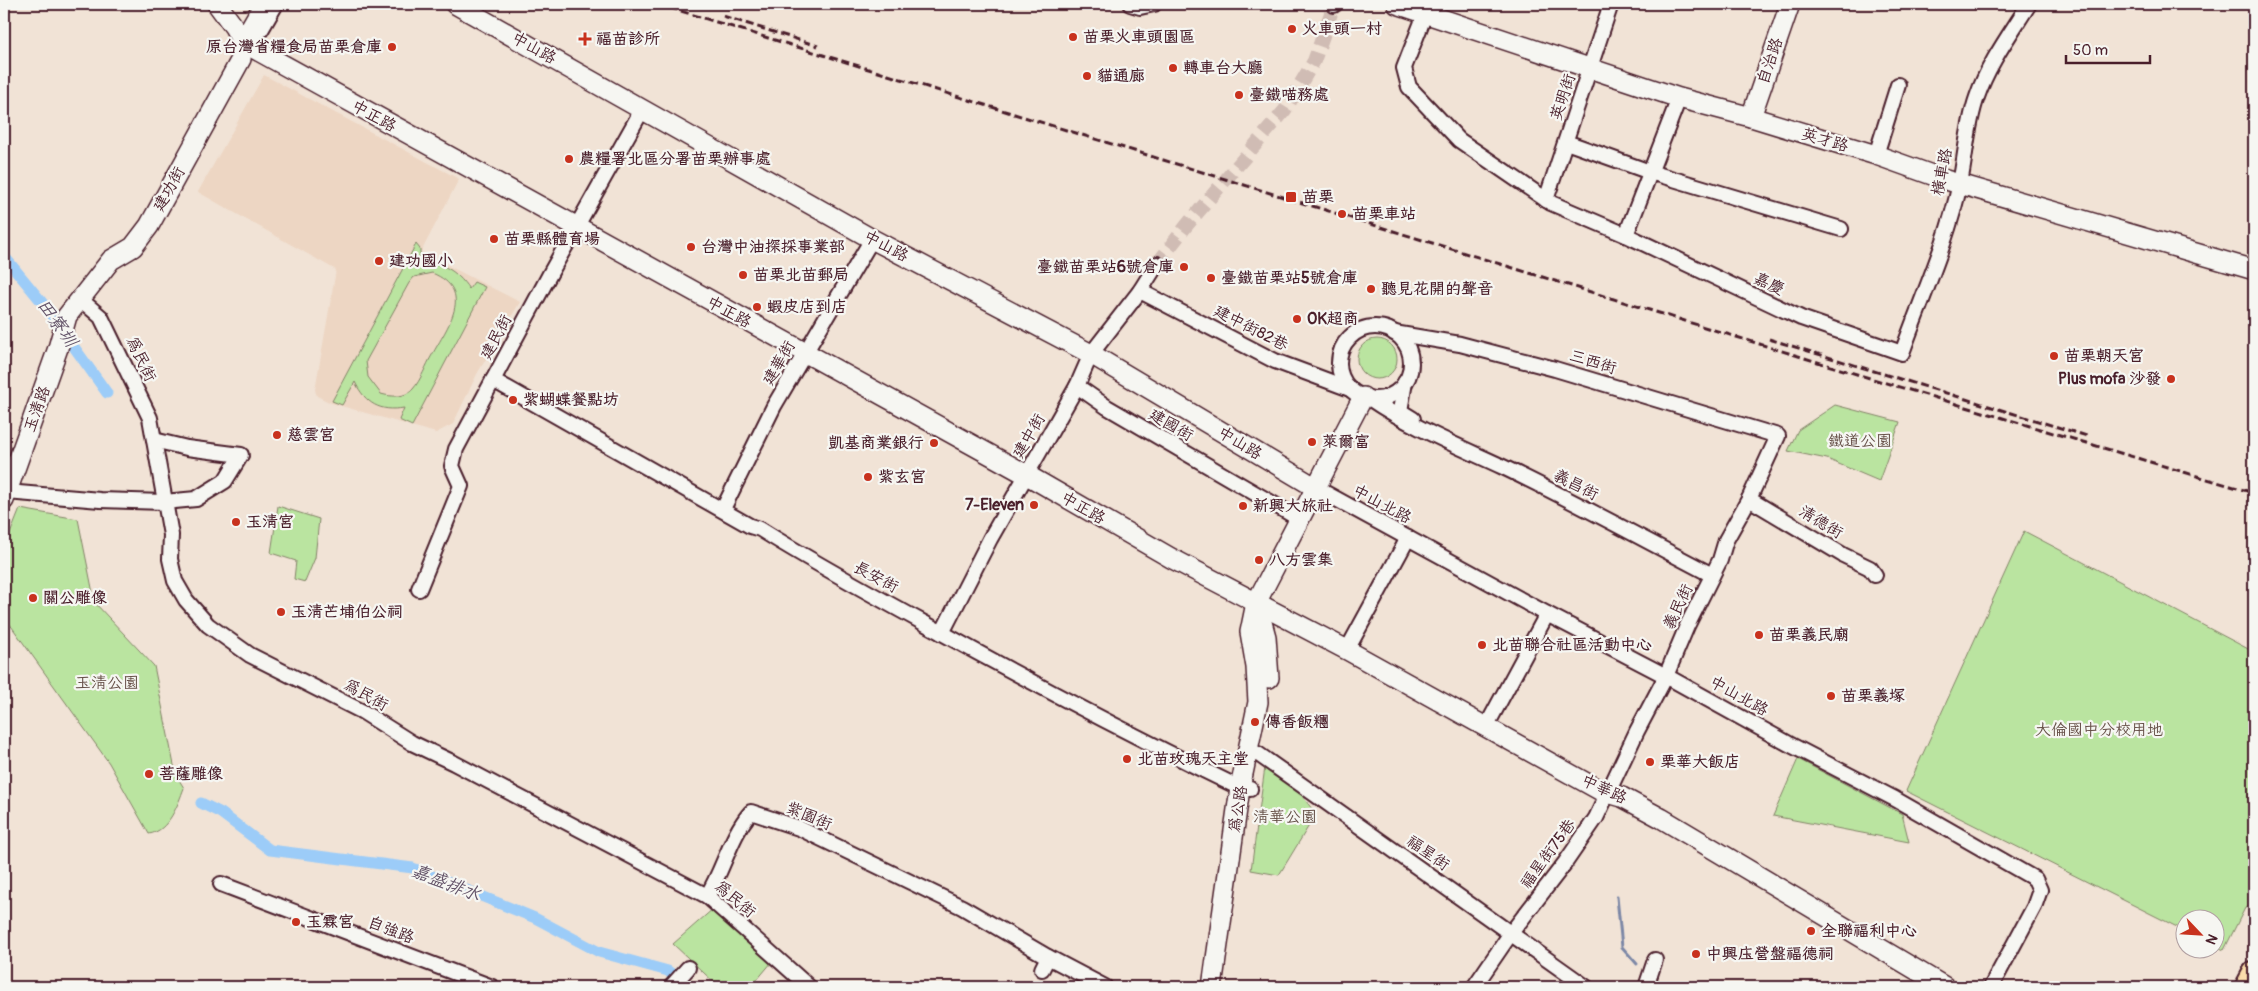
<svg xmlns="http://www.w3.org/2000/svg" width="2258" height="991" viewBox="0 0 2258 991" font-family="Pangolin,'LXGW WenKai TC',sans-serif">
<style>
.built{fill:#edd6c3}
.green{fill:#bae4a0;stroke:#828266;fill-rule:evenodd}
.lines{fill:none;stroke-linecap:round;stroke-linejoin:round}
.stream{stroke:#7b87a6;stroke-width:3}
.canal{stroke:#9cccf8;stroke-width:11}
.street-tunnel{stroke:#d0bcb4;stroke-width:14;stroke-dasharray:14 7;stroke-linecap:butt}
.street-casing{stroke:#4a1f2b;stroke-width:18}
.secondary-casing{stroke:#4a1f2b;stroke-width:22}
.primary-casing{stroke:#4a1f2b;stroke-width:25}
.street{stroke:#f6f6f2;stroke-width:14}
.secondary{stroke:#f6f6f2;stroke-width:19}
.primary{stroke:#fbddab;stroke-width:21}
.rail{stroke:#4a1f2b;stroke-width:3;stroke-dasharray:8 4;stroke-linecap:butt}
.poi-dot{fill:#c8321e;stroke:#f6f6f2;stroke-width:2}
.labels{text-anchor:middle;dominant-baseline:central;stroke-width:4.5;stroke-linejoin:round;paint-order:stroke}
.poi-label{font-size:16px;font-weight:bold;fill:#4a1f2b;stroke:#f6f6f2;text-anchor:start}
.street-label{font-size:16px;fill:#4a1f2b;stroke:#f6f6f2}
.park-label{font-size:16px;fill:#665048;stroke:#f6f6f2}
.water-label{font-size:18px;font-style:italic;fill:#635368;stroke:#f6f6f2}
</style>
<rect width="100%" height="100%" fill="#f1e3d6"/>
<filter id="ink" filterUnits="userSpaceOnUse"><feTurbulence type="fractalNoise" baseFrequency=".02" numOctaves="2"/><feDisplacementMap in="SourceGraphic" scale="10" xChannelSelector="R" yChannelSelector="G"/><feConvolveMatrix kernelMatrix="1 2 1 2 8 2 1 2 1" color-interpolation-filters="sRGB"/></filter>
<g filter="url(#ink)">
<path class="built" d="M264,75L459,179L421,252L520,302L477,374L453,424L436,433L331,403L317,396L315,390L336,270L198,192Z"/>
<g class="green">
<path d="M416,244L420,249V261C443,263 456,270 469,289L474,282L485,287L412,426L399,420L404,408C380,412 366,404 355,382L342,405L332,401ZM432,273C476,291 447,327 432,355C426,365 421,380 413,389C405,398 392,397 381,394L368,377L366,361L409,283L414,277Z"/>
<circle cx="1377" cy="359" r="20"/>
<path d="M1835,405L1900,422L1879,481L1827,459L1788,451L1798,430Z"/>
<path d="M278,506L319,519L315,558L305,582L294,579L296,561L271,553Z"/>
<path d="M20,509L78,519L95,603L154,666L176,775L184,788C178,804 169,831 149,834L109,763L4,616V549Z"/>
<path d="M2024,531L2254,652V905L2245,908L2224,950L2216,946V918H2186L2185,931L1906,791Z"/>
<path d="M1798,759L1902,814L1909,842L1773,816Z"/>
<path d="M1265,767L1295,787L1316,814L1279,875L1251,870Z"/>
<path d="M714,908L772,962L751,987H719L673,944Z"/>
</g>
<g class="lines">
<g class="stream">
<path d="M1617,897L1622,947L1637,964"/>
<path d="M1689,984L1700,987"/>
</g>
<g class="canal">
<path d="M4,256L41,301L107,393"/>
<path d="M201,803L221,813L270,850L413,868L535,918L599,952L668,971L687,987"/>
</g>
<path class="street-tunnel" d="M1157,264L1187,225L1285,110L1314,61L1334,5"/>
<g class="street-casing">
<g id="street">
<path d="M1130,4L1140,7L1154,4"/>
<path d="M1429,4L1404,68L1409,87L1459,140L1551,203L1626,235L1801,318L1902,353C1922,297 1948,241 1960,183C1966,154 1967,125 1977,97C1988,64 2011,33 2029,4"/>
<path d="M1334,5L1335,4"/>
<path d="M242,42L261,30L276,4"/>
<path d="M1566,142L1650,172L1841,229"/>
<path d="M1876,155L1898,85"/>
<path d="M1546,200L1611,4"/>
<path d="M1626,235L1679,98"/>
<path d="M1140,291L1275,361L1350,389"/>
<path d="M80,299L101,317L150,418L171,535L170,559L175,581L186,600L208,625L250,655L363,712L412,743L454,763L707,896L809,987"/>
<circle cx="1375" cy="363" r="36"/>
<path d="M1394,333L1460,344L1555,369L1778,436L1749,499L1726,540L1720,560L1687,626L1666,676L1637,731L1596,818L1565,863L1511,933L1474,987"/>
<path d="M493,380L750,526L760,529C814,563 869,593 924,623C1028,681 1133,736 1240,788L1250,789"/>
<path d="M1405,382L1400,411L1413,419"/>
<path d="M1077,386L1107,407L1301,520"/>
<path d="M1369,398C1411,427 1458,446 1503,467C1574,501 1643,539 1712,575"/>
<path d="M1318,489L1547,614L1666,676L1789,744L1895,799L2035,879L2040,890L2034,907L1991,987"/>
<path d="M7,492L100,500L164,502L196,499L225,481L241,455L187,448L154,440"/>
<path d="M1749,499L1843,555L1870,568L1875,575"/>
<path d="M723,509L774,406L872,239"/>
<path d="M419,589L461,486L452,466L456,449L551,272L642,110"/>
<path d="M942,633L990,539L1077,386L1091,354L1140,291L1157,264"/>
<path d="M1347,650L1408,538"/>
<path d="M1486,727L1547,614"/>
<path d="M1249,751L1258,754L1586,987"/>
<path d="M221,884L492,987"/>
<path d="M707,896C724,869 730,836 751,812L799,828L962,907L1048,957L1105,987"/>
<path d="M1042,969L1048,957"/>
<path d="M671,987L688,968"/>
<path d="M1646,987L1655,960"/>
</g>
</g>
<g class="secondary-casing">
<g id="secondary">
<path d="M217,4L234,27L242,42L1027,475L1171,558L1347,650L1601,791L1622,797L1661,818L1945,987"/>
<path d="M455,4L872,239L1091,354L1318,489"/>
<path d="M1397,4L1679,98L1751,117L1876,155L1946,180L2254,270"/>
<path d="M242,42L264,4"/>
<path d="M1751,117L1790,4"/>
<path d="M4,500L58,348L67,316L111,260L133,247L149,226L241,59L242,42"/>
<path d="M1257,604L1266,637L1269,678"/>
<path d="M1212,987L1240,788L1258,702L1256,667L1250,632L1256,603L1363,397"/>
</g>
</g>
<g class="primary-casing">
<path id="primary" d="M2246,987L2254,972"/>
</g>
<use href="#street" class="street"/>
<use href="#secondary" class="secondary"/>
<use href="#primary" class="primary"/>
<g class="rail">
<path d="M658,4L1876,380L2254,493"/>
<path d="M723,16L818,46"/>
<path d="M1769,339L2087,436"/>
</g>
</g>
</g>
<g class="poi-dot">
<circle cx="1292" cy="29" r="5"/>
<circle cx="1073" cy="37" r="5"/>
<path d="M582.5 31.5h5v5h5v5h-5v5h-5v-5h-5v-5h5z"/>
<circle cx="392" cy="47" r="5"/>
<circle cx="1173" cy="68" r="5"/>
<circle cx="1087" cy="76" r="5"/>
<circle cx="1239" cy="95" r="5"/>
<circle cx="569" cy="159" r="5"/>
<rect x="1285" y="191" width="12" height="12" rx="2.5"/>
<circle cx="1342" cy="214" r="5"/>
<circle cx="494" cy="239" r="5"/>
<circle cx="691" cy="247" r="5"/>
<circle cx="379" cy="261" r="5"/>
<circle cx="1184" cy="267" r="5"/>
<circle cx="743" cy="275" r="5"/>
<circle cx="1211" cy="278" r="5"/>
<circle cx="1371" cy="289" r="5"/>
<circle cx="757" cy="307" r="5"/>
<circle cx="1297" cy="319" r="5"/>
<circle cx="2054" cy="356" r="5"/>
<circle cx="2171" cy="379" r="5"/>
<circle cx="513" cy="400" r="5"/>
<circle cx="277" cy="435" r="5"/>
<circle cx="1312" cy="442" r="5"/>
<circle cx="934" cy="443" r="5"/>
<circle cx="868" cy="477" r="5"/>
<circle cx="1034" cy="505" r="5"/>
<circle cx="1243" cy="506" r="5"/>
<circle cx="236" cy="522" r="5"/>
<circle cx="1259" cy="560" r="5"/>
<circle cx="33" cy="598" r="5"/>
<circle cx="281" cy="612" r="5"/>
<circle cx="1759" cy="635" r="5"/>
<circle cx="1482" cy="645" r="5"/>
<circle cx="1831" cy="696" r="5"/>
<circle cx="1255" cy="722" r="5"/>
<circle cx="1127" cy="759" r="5"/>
<circle cx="1650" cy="762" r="5"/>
<circle cx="149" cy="774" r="5"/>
<circle cx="296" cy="922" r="5"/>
<circle cx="1811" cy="931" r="5"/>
<circle cx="1696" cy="954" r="5"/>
</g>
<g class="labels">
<g class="poi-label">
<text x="1302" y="29">火車頭一村</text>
<text x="1083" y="37">苗栗火車頭園區</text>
<text x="596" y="39">福苗診所</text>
<text x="382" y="47" text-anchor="end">原台灣省糧食局苗栗倉庫</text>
<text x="1183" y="68">轉車台大廳</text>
<text x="1097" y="76">貓通廊</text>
<text x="1249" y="95">臺鐵喵務處</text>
<text x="579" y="159">農糧署北區分署苗栗辦事處</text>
<text x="1302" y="197">苗栗</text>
<text x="1352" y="214">苗栗車站</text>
<text x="504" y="239">苗栗縣體育場</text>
<text x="701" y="247">台灣中油探採事業部</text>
<text x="389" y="261">建功國小</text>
<text x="1174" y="267" text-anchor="end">臺鐵苗栗站6號倉庫</text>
<text x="753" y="275">苗栗北苗郵局</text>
<text x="1221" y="278">臺鐵苗栗站5號倉庫</text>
<text x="1381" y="289">聽見花開的聲音</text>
<text x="767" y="307">蝦皮店到店</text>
<text x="1307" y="319">OK超商</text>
<text x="2064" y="356">苗栗朝天宮</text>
<text x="2161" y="379" text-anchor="end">Plus mofa 沙發</text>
<text x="523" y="400">紫蝴蝶餐點坊</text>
<text x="287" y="435">慈雲宮</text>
<text x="1322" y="442">萊爾富</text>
<text x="924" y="443" text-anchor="end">凱基商業銀行</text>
<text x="878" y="477">紫玄宮</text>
<text x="1024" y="505" text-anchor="end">7-Eleven</text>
<text x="1253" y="506">新興大旅社</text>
<text x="246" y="522">玉清宮</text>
<text x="1269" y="560">八方雲集</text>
<text x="43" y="598">關公雕像</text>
<text x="291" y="612">玉清芒埔伯公祠</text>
<text x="1769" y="635">苗栗義民廟</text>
<text x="1492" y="645">北苗聯合社區活動中心</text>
<text x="1841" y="696">苗栗義塚</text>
<text x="1265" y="722">傳香飯糰</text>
<text x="1137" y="759">北苗玫瑰天主堂</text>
<text x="1660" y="762">栗華大飯店</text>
<text x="159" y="774">菩薩雕像</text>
<text x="306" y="922">玉霖宮</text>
<text x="1821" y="931">全聯福利中心</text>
<text x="1706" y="954">中興庒營盤福德祠</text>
</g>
<g class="street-label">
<text transform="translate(534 48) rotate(29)">中山路</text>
<text transform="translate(1770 61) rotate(-71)">自治路</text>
<text transform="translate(1563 97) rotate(-72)">英明街</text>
<text transform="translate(374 116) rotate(29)">中正路</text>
<text transform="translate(1825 140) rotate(16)">英才路</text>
<text transform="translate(1942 172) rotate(-79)">橫車路</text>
<text transform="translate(169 189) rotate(-61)">建功街</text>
<text transform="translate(886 246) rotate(28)">中山路</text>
<text transform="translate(1769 284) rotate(25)">嘉慶</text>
<text transform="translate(729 312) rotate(29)">中正路</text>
<text transform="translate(1251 328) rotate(27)">建中街82巷</text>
<text transform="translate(496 337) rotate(-62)">建民街</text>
<text transform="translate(141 359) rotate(64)">為民街</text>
<text transform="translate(1593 362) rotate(17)">三西街</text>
<text transform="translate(779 363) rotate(-60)">建華街</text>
<text transform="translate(37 409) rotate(-70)">玉清路</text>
<text transform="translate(1171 425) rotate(30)">建國街</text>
<text transform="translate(1029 436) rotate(-60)">建中街</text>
<text transform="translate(1240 443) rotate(31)">中山路</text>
<text transform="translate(1576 485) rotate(27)">義昌街</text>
<text transform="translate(1382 504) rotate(28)">中山北路</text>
<text transform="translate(1083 508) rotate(30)">中正路</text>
<text transform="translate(1821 522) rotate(31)">清德街</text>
<text transform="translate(876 577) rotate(28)">長安街</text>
<text transform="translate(1678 607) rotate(-65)">義民街</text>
<text transform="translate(366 695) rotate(29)">為民街</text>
<text transform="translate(1739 696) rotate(29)">中山北路</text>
<text transform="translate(1604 789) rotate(25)">中華路</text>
<text transform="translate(1238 809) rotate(-81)">為公路</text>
<text transform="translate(809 816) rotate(23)">紫園街</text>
<text transform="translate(1428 853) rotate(35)">福星街</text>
<text transform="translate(1548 854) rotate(-54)">福星街75巷</text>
<text transform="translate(735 899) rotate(40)">為民街</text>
<text transform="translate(391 930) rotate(21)">自強路</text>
</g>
<g class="park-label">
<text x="1860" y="441">鐵道公園</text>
<text x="107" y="683">玉清公園</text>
<text x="2099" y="730">大倫國中分校用地</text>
<text x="1285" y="817">清華公園</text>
</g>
<g class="water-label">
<text transform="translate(57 323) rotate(54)">田寮圳</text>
<text transform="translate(446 883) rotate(21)">嘉盛排水</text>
</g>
</g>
<rect width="2258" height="991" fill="none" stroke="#f6f6f2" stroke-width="20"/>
<rect x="10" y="10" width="2238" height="971" fill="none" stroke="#4a1f2b" stroke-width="2" filter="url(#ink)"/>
<g transform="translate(2200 934) rotate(115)"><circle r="24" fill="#f6f6f2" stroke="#b1a0a2"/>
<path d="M0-4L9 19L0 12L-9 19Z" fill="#c8321e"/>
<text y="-8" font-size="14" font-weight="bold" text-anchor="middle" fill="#4a1f2b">N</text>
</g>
<path d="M2066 55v8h84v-8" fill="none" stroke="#4a1f2b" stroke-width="2.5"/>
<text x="2073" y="55" font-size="15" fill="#4a1f2b" stroke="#f6f6f2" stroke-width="4" paint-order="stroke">50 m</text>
</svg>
